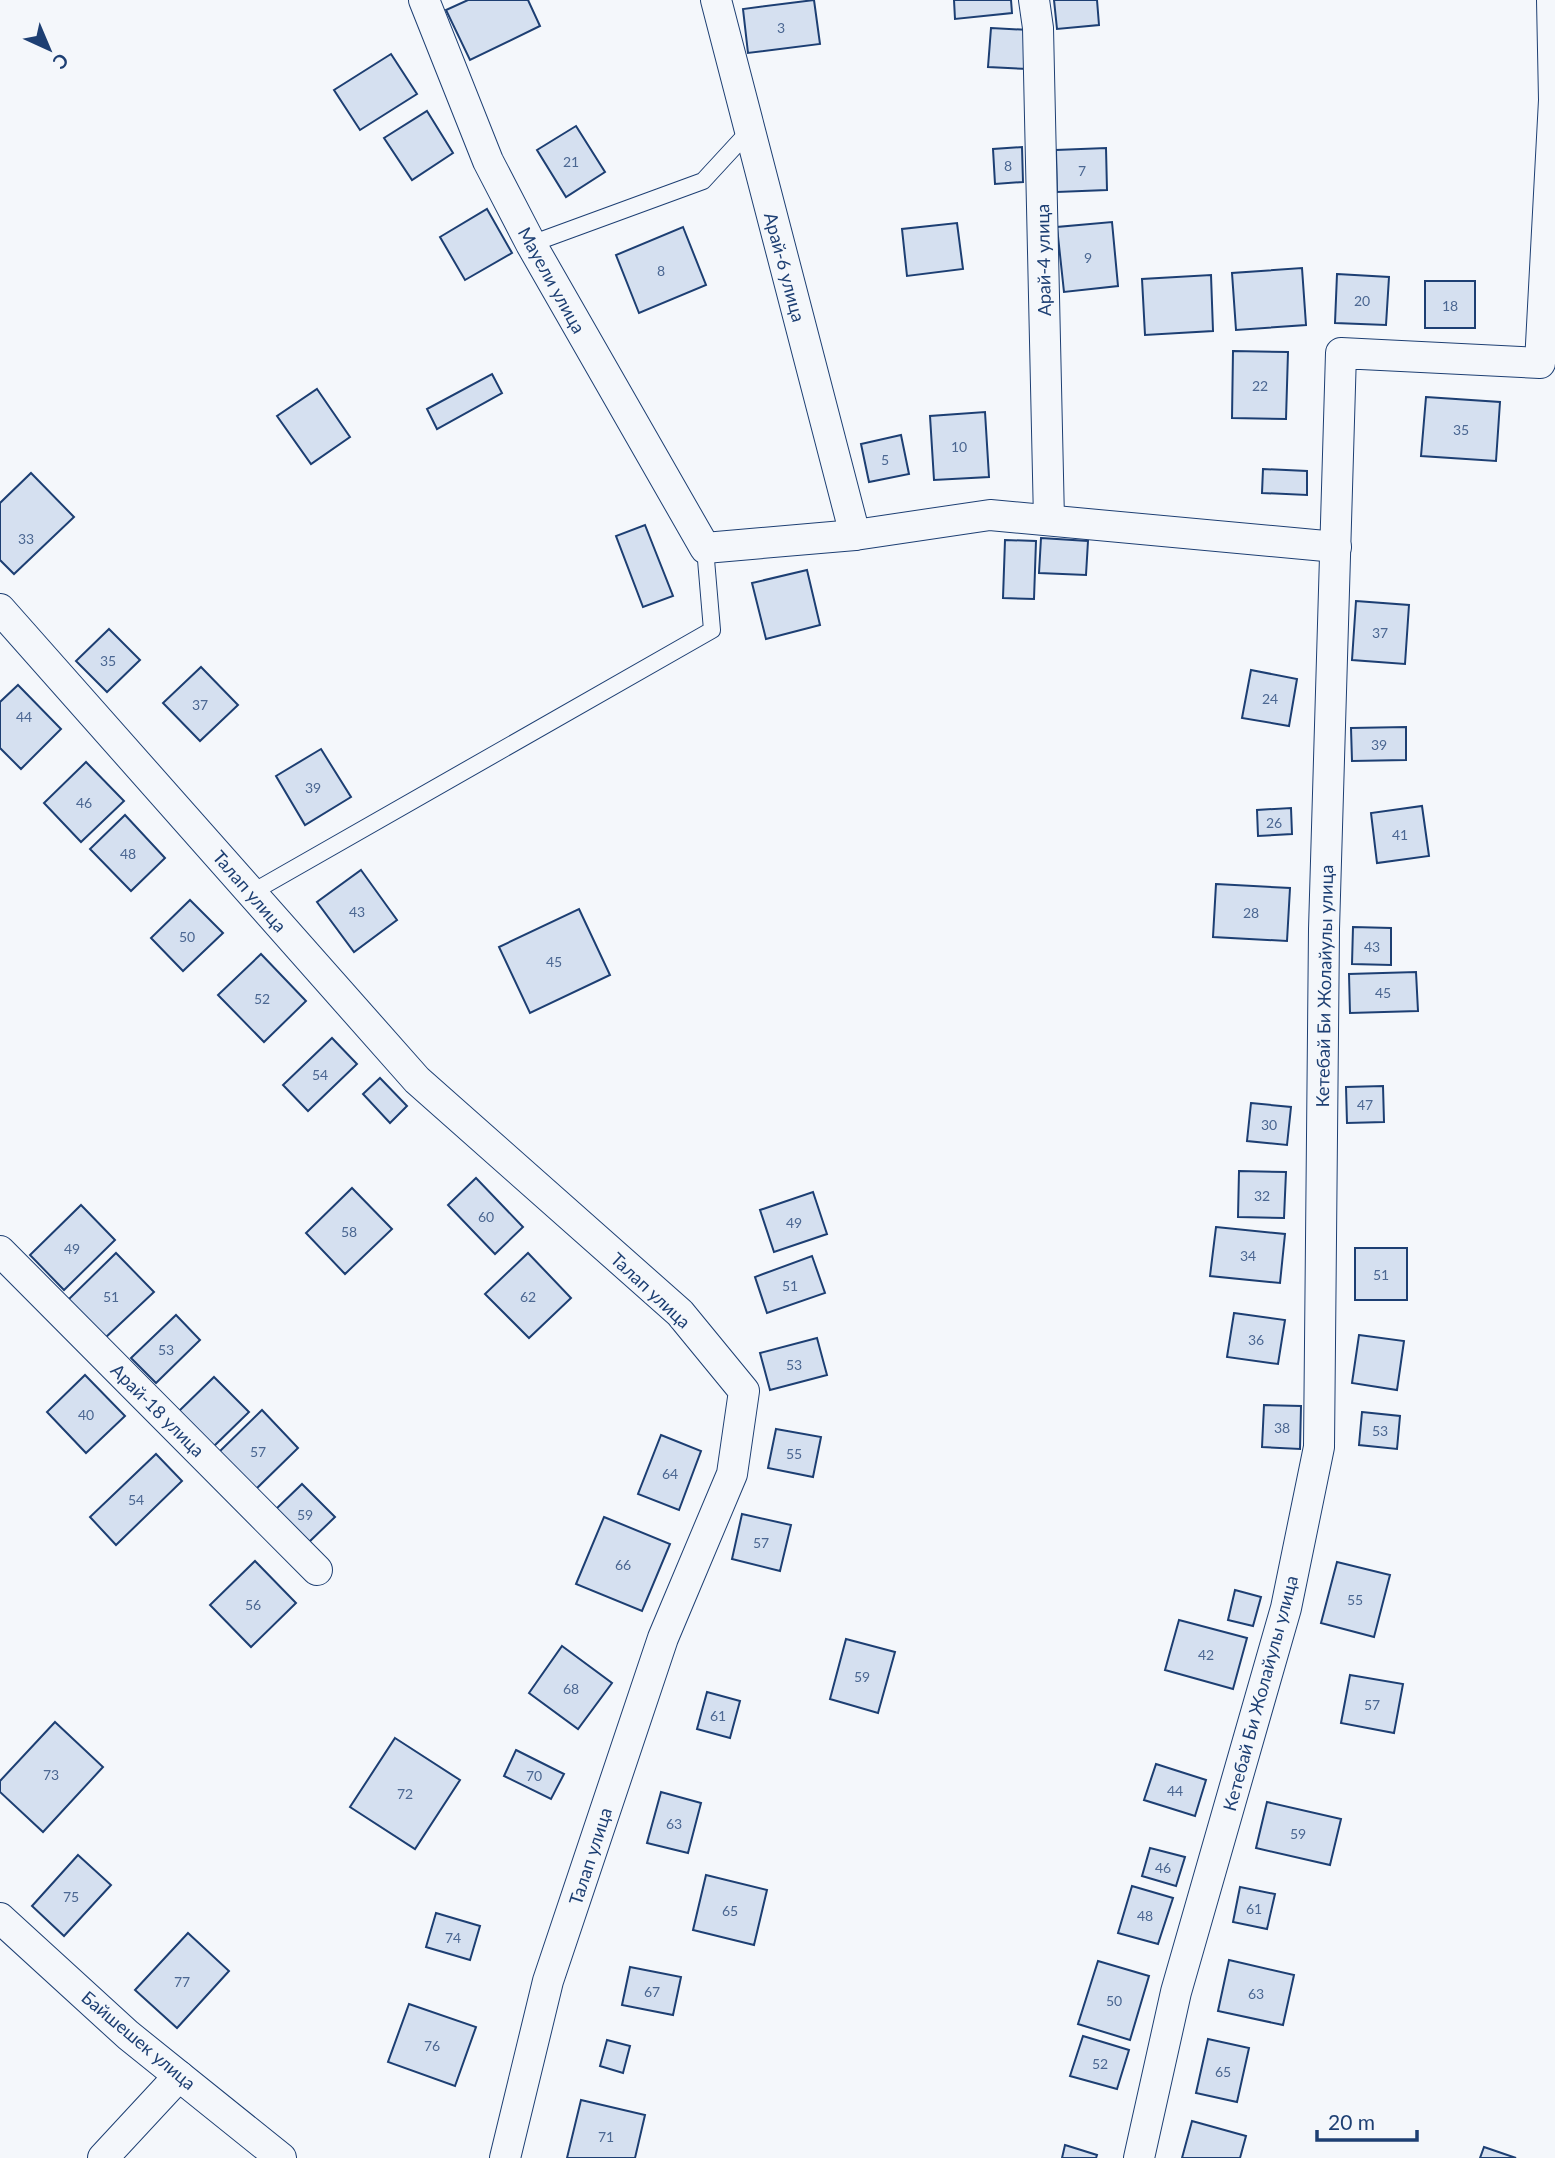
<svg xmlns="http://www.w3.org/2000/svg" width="1555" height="2158" viewBox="0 0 1555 2158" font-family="Lato,sans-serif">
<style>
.building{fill:#d5e0f0;stroke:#1d3f73;stroke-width:2}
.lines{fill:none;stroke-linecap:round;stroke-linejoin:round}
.lane-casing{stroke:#1d3f73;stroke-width:18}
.street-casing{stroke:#1d3f73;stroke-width:32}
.lane{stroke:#f4f7fb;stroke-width:16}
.street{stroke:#f4f7fb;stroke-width:30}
.labels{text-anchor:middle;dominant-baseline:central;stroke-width:5;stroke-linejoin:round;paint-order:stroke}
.number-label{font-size:14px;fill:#4b6792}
.street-label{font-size:18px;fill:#1d3f73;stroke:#f4f7fb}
</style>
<rect width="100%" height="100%" fill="#f4f7fb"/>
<g class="building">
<path d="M468,0H528L540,26L470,60L446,10Z"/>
<path d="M814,0L820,44L748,53L743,9Z"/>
<path d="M954,0H1011L1012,13L955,19Z"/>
<path d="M1054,0H1097L1099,25L1057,29Z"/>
<path d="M991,28L1030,30L1028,69L988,67Z"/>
<path d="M391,54L417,94L360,130L334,90Z"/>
<path d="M427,111L453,153L412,180L384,138Z"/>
<path d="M576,126L605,172L566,197L537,150Z"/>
<path d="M1022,147L1023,182L995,184L993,149Z"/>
<path d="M1106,148L1107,190L1057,192L1056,150Z"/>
<path d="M487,209L512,253L465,280L440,237Z"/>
<path d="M1112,222L1118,286L1064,292L1057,227Z"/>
<path d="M957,223L963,269L907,276L902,229Z"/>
<path d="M683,227L706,285L639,313L616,255Z"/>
<path d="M1302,268L1306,325L1236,330L1232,273Z"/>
<path d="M1337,274L1389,277L1386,325L1335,323Z"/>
<path d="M1211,275L1213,331L1145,335L1142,279Z"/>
<rect x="1425" y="281" width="50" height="47"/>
<path d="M1233,351L1288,352L1286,419L1232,418Z"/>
<path d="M492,374L502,393L437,429L427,409Z"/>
<path d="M317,389L350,437L311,464L277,416Z"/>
<path d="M1426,397L1500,402L1496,461L1421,456Z"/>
<path d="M985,412L989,477L934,480L930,416Z"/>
<path d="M901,435L909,474L869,482L861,444Z"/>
<path d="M1263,469L1307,471V495L1262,493Z"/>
<path d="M31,473L74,517L14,574L0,560V503Z"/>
<path d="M645,525L673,596L643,607L616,536Z"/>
<path d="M1041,538L1088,541L1086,575L1039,573Z"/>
<path d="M1005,540L1036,541L1034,599L1003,598Z"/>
<path d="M807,570L820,625L766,639L752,583Z"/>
<path d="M1356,601L1409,605L1405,664L1352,660Z"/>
<path d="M109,629L140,660L107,692L76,661Z"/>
<path d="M201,667L238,705L200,741L163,703Z"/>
<path d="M1251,670L1297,679L1289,726L1242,718Z"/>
<path d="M18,685L61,729L21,769L0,748V702Z"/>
<path d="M1406,727V760L1352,761L1351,728Z"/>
<path d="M321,749L351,797L305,825L276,776Z"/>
<path d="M86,762L124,801L81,842L44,803Z"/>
<path d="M1422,806L1429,856L1377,863L1371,813Z"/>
<path d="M1291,808L1292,834L1258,836L1257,810Z"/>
<path d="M125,815L165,858L131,891L90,849Z"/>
<path d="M361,870L397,920L354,952L317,902Z"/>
<path d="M1216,884L1290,888L1287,941L1213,937Z"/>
<path d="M190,900L223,933L183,971L151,938Z"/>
<path d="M579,909L610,975L530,1013L499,947Z"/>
<path d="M1353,927L1391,928V965L1352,964Z"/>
<path d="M261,954L306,1001L264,1042L218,995Z"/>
<path d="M1416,972L1418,1011L1350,1013L1349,974Z"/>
<path d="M332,1038L357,1064L308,1111L283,1085Z"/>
<path d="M380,1078L407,1106L390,1123L363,1094Z"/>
<path d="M1383,1086L1384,1122L1347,1123L1346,1087Z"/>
<path d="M1251,1103L1291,1107L1287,1145L1247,1141Z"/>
<path d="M1239,1171L1286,1172L1284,1218L1238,1217Z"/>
<path d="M476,1178L523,1227L495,1254L448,1205Z"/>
<path d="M352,1188L392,1229L345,1274L306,1233Z"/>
<path d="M813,1192L827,1234L774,1252L760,1210Z"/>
<path d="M81,1205L115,1240L64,1290L30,1255Z"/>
<path d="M1216,1227L1285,1234L1280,1283L1210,1276Z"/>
<rect x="1355" y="1248" width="52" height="52"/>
<path d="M116,1253L154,1292L105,1338L68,1300Z"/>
<path d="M528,1253L571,1298L529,1338L485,1294Z"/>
<path d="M812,1256L825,1293L767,1313L755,1277Z"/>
<path d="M1234,1313L1285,1320L1278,1364L1227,1357Z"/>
<path d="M176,1315L200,1340L156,1383L131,1358Z"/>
<path d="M1359,1335L1404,1341L1397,1390L1352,1383Z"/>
<path d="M817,1338L827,1375L770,1390L760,1353Z"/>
<path d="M85,1375L125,1416L86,1453L47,1412Z"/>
<path d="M214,1377L249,1412L213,1447L178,1412Z"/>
<path d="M1264,1405L1301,1406L1300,1449L1262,1447Z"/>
<path d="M262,1410L298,1448L254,1491L217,1454Z"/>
<path d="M1362,1412L1400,1416L1397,1449L1359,1445Z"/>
<path d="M776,1429L821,1437L813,1477L768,1468Z"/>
<path d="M661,1435L701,1451L679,1510L638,1494Z"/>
<path d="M156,1454L182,1481L116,1545L90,1517Z"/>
<path d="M302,1484L335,1517L308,1543L275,1510Z"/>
<path d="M742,1514L791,1525L780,1571L732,1559Z"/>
<path d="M604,1517L670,1544L642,1611L576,1584Z"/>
<path d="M255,1561L296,1603L251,1647L210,1605Z"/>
<path d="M1337,1562L1390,1575L1374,1637L1321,1623Z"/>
<path d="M1235,1590L1261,1597L1253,1626L1228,1620Z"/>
<path d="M1179,1620L1247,1638L1233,1689L1165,1670Z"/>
<path d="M846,1639L895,1652L878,1713L830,1699Z"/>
<path d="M562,1646L612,1683L578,1729L529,1693Z"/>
<path d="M1350,1675L1403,1684L1394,1733L1341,1723Z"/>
<path d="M707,1692L740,1701L730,1738L697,1729Z"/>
<path d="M55,1722L103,1767L43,1832L0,1792V1781Z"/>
<path d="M395,1738L460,1780L415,1849L350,1807Z"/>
<path d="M516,1750L564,1774L551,1799L504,1776Z"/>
<path d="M1156,1764L1206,1780L1195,1816L1144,1800Z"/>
<path d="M661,1792L701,1803L688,1853L647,1843Z"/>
<path d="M1267,1802L1341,1819L1330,1865L1256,1848Z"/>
<path d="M1150,1848L1185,1857L1176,1886L1142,1876Z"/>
<path d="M78,1855L111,1885L64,1936L32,1906Z"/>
<path d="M706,1875L767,1890L754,1945L693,1930Z"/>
<path d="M1132,1886L1173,1898L1158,1944L1118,1933Z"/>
<path d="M1240,1887L1275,1894L1267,1929L1233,1922Z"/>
<path d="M436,1913L480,1926L470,1960L426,1947Z"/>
<path d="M188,1933L229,1971L177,2028L135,1990Z"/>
<path d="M1229,1960L1294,1975L1283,2025L1218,2011Z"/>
<path d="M1098,1961L1149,1976L1130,2040L1078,2024Z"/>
<path d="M630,1967L681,1977L673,2015L622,2005Z"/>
<path d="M409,2004L476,2027L455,2086L388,2062Z"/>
<path d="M1083,2036L1129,2050L1117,2089L1070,2076Z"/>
<path d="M1208,2039L1249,2048L1237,2102L1196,2093Z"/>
<path d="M607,2040L630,2046L623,2073L600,2066Z"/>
<path d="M581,2100L645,2115L635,2158H567Z"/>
<path d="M1192,2121L1246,2136L1240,2158H1182Z"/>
<path d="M1065,2145L1097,2155L1096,2158H1062Z"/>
<path d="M1484,2147L1516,2158H1480Z"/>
</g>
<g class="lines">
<g class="lane-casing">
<g id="lane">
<path d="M531,244L703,181L750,130"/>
<path d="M251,893L712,630L705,548"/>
</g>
</g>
<g class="street-casing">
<g id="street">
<path d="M424,0L488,161L531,244L705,548L855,535L990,515L1336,547"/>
<path d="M716,0L855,535"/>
<path d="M1034,0L1038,28L1049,520"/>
<path d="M0,609L417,1080L680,1313L744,1391L732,1474L663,1638L548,1981L505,2158"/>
<path d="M0,1251L317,1570"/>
<path d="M0,1918L128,2035L281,2158"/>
<path d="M103,2158L179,2076"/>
<path d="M1139,2158L1176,1992L1286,1608L1319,1447L1324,929L1341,353L1540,363L1554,100L1552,0"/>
</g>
</g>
<use href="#lane" class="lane"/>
<use href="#street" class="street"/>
</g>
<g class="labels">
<g class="number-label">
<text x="781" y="27">3</text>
<text x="571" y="161">21</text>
<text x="1008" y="165">8</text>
<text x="1082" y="170">7</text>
<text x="1088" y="257">9</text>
<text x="661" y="270">8</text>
<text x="1362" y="300">20</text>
<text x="1450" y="305">18</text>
<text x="1260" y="385">22</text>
<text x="1461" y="429">35</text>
<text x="959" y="446">10</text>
<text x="885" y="459">5</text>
<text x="26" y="538">33</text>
<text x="1380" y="632">37</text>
<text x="108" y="660">35</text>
<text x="1270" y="698">24</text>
<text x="200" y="704">37</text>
<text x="24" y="716">44</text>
<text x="1379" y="744">39</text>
<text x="313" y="787">39</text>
<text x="84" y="802">46</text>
<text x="1274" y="822">26</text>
<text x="1400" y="834">41</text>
<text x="128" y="853">48</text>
<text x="357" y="911">43</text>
<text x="1251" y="912">28</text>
<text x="187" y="936">50</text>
<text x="1372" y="946">43</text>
<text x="554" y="961">45</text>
<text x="1383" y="992">45</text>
<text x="262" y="998">52</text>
<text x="320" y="1074">54</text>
<text x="1365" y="1104">47</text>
<text x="1269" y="1124">30</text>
<text x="1262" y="1195">32</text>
<text x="486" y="1216">60</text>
<text x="794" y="1222">49</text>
<text x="349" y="1231">58</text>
<text x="72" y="1248">49</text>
<text x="1248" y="1255">34</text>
<text x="1381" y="1274">51</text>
<text x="790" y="1285">51</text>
<text x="111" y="1296">51</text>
<text x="528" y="1296">62</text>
<text x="1256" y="1339">36</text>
<text x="166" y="1349">53</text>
<text x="794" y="1364">53</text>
<text x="86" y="1414">40</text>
<text x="1282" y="1427">38</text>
<text x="1380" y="1430">53</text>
<text x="258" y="1451">57</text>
<text x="794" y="1453">55</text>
<text x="670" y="1473">64</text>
<text x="136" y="1499">54</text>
<text x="305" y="1514">59</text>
<text x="761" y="1542">57</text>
<text x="623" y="1564">66</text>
<text x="1355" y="1599">55</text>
<text x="253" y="1604">56</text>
<text x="1206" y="1654">42</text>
<text x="862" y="1676">59</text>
<text x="571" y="1688">68</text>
<text x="1372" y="1704">57</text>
<text x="718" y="1715">61</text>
<text x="51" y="1774">73</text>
<text x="534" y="1775">70</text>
<text x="1175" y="1790">44</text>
<text x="405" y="1793">72</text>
<text x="674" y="1823">63</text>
<text x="1298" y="1833">59</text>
<text x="1163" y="1867">46</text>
<text x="71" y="1896">75</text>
<text x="1254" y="1908">61</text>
<text x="730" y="1910">65</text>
<text x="1145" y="1915">48</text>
<text x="453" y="1937">74</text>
<text x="182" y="1981">77</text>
<text x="652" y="1991">67</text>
<text x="1256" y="1993">63</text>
<text x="1114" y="2000">50</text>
<text x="432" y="2045">76</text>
<text x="1100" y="2063">52</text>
<text x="1223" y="2071">65</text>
<text x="606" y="2136">71</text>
</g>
<g class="street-label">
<text transform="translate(1043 260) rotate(-91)">Арай-4 улица</text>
<text transform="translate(785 267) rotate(75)">Арай-6 улица</text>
<text transform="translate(552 280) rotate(61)">Мауели улица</text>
<text transform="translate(250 891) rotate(49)">Талап улица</text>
<text transform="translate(1324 986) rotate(-89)">Кетебай Би Жолайулы улица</text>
<text transform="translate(651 1290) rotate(43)">Талап улица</text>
<text transform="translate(158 1410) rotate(45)">Арай-18 улица</text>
<text transform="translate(1260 1693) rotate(-75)">Кетебай Би Жолайулы улица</text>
<text transform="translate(590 1856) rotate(-72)">Талап улица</text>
<text transform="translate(139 2040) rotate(40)">Байшешек улица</text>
</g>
</g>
<g transform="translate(49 49) rotate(136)" stroke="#f4f7fb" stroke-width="5" paint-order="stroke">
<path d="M0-5L12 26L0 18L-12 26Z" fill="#1d3f73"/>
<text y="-10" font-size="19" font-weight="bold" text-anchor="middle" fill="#1d3f73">С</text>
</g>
<path d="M1317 2130v10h100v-10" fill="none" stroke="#1d3f73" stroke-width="3.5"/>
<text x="1328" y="2130" font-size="21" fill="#1d3f73" stroke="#f4f7fb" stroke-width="5" paint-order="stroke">20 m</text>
</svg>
